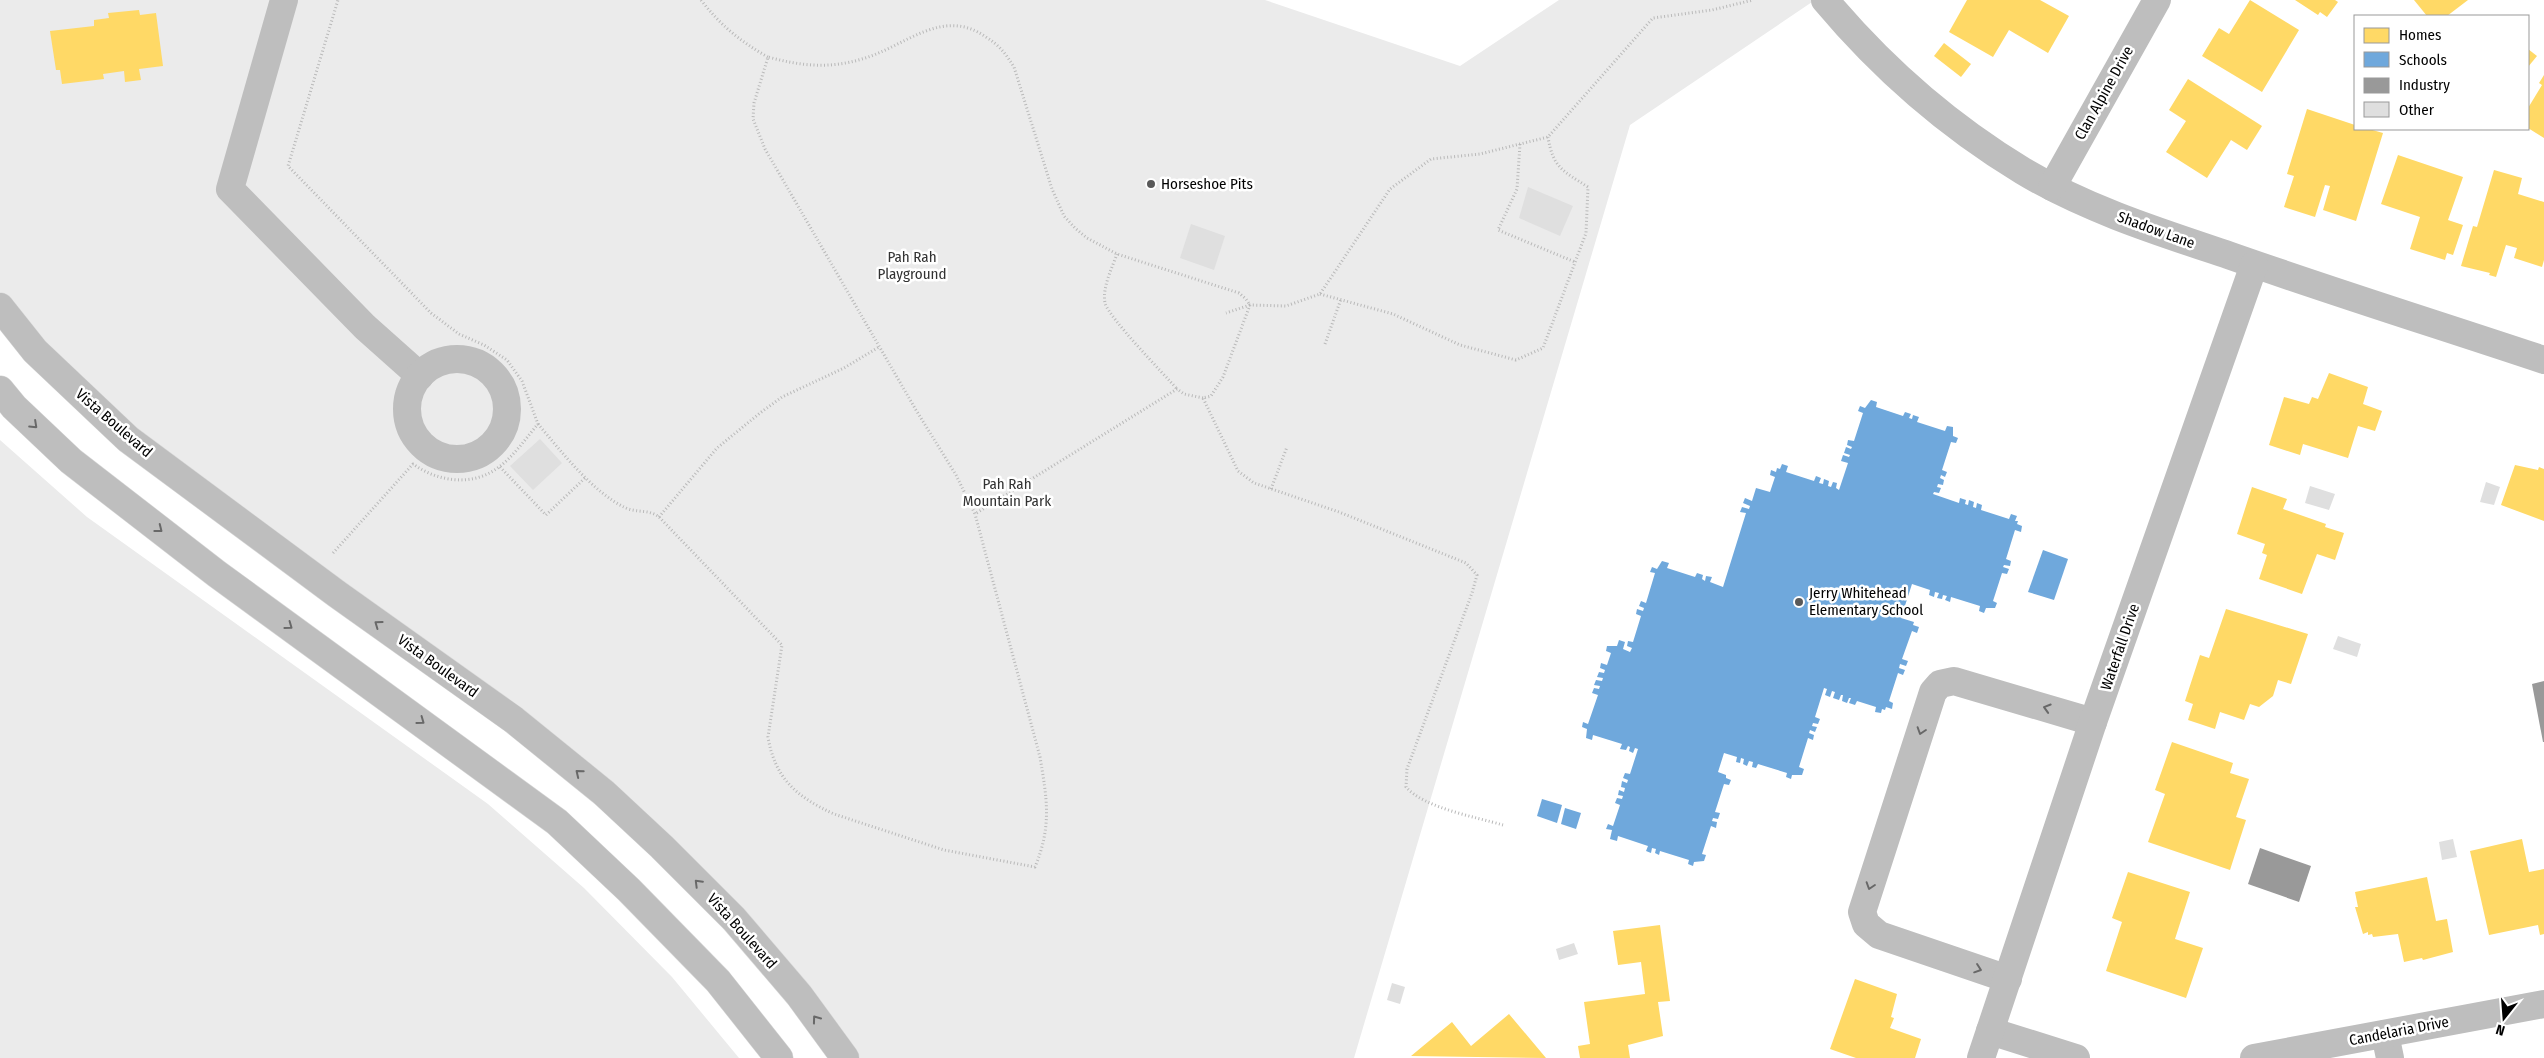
<svg xmlns="http://www.w3.org/2000/svg" width="2544" height="1058" viewBox="0 0 2544 1058" font-family="'Fira Sans Condensed',sans-serif">
<style>
.green{fill:#ebebeb}
.homes{fill:#ffd966}
.schools{fill:#6fa8dc}
.industry{fill:#999}
.building{fill:#dfdfdf}
.lines{fill:none;stroke-linecap:round;stroke-linejoin:round}
.major-casing{stroke:#dbdbdb;stroke-width:29}
.path{stroke:#b9b9b9;stroke-width:3;stroke-dasharray:1 2.5;stroke-linecap:butt}
.minor{stroke:#bebebe;stroke-width:28}
.major{stroke:#bebebe;stroke-width:28}
.oneway{stroke:#686868}
.poi-dot{fill:#595959;stroke:#fff;stroke-width:2}
.labels{text-anchor:middle;dominant-baseline:central;stroke-width:5;stroke-linejoin:round;paint-order:stroke}
.street-label{font-size:15px;fill:#000;stroke:#fff}
.poi-label{font-size:15px;fill:#000;stroke:#fff;text-anchor:start}
.park-label{font-size:15px;fill:#323232;stroke:#fff}
</style>
<rect width="100%" height="100%" fill="#fff"/>
<g class="green">
<path d="M0,0H1265L1460,66L1559,0H1815L1630,125L1354,1058H849L690,870L165,462L0,303Z"/>
<path d="M0,440L87,517L488,804L584,888L672,977L739,1058H0Z"/>
</g>
<g class="homes">
<path d="M1967,0H2040L2069,16L2048,53L2009,30L1993,57L1949,32Z"/>
<path d="M2250,0L2299,30L2262,92L2202,56L2219,28L2229,34Z"/>
<path d="M2295,0H2335L2338,2L2327,17L2320,12L2318,15Z"/>
<path d="M2414,0H2468L2447,16H2427Z"/>
<path d="M139,10L140,15L156,13L163,66L139,69L141,80L125,82L124,71L103,74L104,79L62,84L60,70H56L50,31L94,26V20L109,18L108,13Z"/>
<path d="M1944,43L1971,64L1961,77L1934,56Z"/>
<path d="M2528,49L2537,56L2528,67Z"/>
<path d="M2544,75V138L2528,128V108L2542,85L2539,83Z"/>
<path d="M2188,79L2262,126L2247,150L2231,140L2207,178L2166,152L2186,121L2169,110Z"/>
<path d="M2307,109L2355,125V129H2369L2383,133L2356,221L2323,210L2330,186L2325,185L2315,217L2284,207L2294,176L2287,174Z"/>
<path d="M2398,155L2463,177L2448,220L2463,225L2453,255L2447,253L2445,260L2410,249L2420,217L2381,204Z"/>
<path d="M2494,170L2522,178L2518,194L2544,202V260L2542,267L2514,258L2517,248L2506,245L2496,277L2489,275L2490,273L2461,266L2473,226L2477,227Z"/>
<path d="M2329,373L2368,387L2363,404L2382,411L2375,431L2358,426L2348,458L2303,444L2300,455L2269,445L2284,397L2309,404L2312,397L2318,399Z"/>
<path d="M2515,465L2538,470L2539,467L2544,469V521L2501,505Z"/>
<path d="M2252,487L2287,499L2283,509L2326,524L2325,527L2344,533L2335,560L2317,554L2302,594L2259,579L2267,555L2262,553L2265,544L2237,534Z"/>
<path d="M2226,609L2308,634L2291,684L2278,680L2273,696L2259,707L2250,704L2244,720L2220,712L2215,729L2188,720L2193,704L2185,701L2200,655L2209,658Z"/>
<path d="M2172,742L2233,763L2230,773L2249,779L2236,817L2246,820L2230,870L2148,842L2165,794L2155,790Z"/>
<path d="M2522,839L2529,872L2544,869V934L2540,935L2538,925L2489,935L2470,851Z"/>
<path d="M2128,872L2190,892L2175,939L2203,948L2186,998L2106,971L2122,922L2112,918Z"/>
<path d="M2427,877L2436,921L2447,919L2453,952L2423,960L2422,958L2404,962L2398,934L2373,937L2372,934L2368,935V932L2363,934L2355,907H2358L2355,892Z"/>
<path d="M1660,925L1670,1001L1658,1002L1663,1036L1628,1045L1630,1058H1580L1578,1046L1590,1044L1584,1002L1645,994L1641,962L1618,965L1613,931Z"/>
<path d="M1855,979L1897,994L1891,1017L1894,1018L1890,1028L1921,1039L1915,1058H1856L1830,1049Z"/>
<path d="M1509,1014L1546,1058L1411,1056L1452,1022L1471,1046Z"/>
</g>
<g class="schools">
<path d="M1871,400L1877,402L1876,407L1903,416L1905,412L1911,414L1909,418L1912,419L1913,415L1919,417L1917,422L1945,431L1947,426L1953,427V436L1958,438L1956,443L1951,442L1942,470L1947,472L1945,477L1941,475L1940,478L1944,480L1943,485L1938,484L1937,487L1941,488L1939,493L1934,492L1933,494L1959,503L1960,498L1966,500L1965,504L1968,505L1969,500L1974,502L1973,507L1976,508L1977,503L1982,505L1981,510L2009,519L2011,514L2017,516L2015,521H2018L2017,524L2022,526L2021,532L2015,530L2006,559L2011,561L2010,566L2004,565L2003,567L2009,569L2007,574L2002,573L1993,601L1997,603L1995,608H1986L1984,613L1979,611L1980,606L1951,597L1950,602L1945,600L1947,596L1943,595L1942,599L1937,598L1939,593L1935,592L1934,597L1929,595L1930,590L1912,584L1901,618L1914,622L1913,625L1919,627L1917,633L1912,631L1902,659L1908,661L1906,666L1900,664L1899,668L1905,670L1903,675L1898,673L1889,701L1893,703L1892,709L1886,707L1885,710L1882,709L1881,713L1875,712L1876,707L1857,701L1855,705L1849,703L1851,698H1849L1847,703L1842,701L1843,695H1841L1839,700L1833,698L1835,692L1832,691L1830,697L1825,695L1827,689L1824,688L1815,717L1820,719L1818,724L1813,723L1812,726L1817,727L1815,732L1810,730L1809,733L1814,735L1813,740L1808,738L1799,767L1804,769L1802,775H1792L1791,779L1786,777L1787,773L1758,764L1756,768L1752,767L1753,762L1749,761L1747,766L1743,764L1744,759L1741,758L1740,763L1736,762L1737,757L1724,753L1718,772L1726,775V778L1731,780L1729,785L1724,784L1715,812L1720,813L1718,819L1713,818L1712,821L1717,822L1716,828L1711,826L1702,854L1706,855L1704,861L1694,862L1693,866L1688,864L1689,860L1660,851L1659,855L1655,853L1656,849L1652,848L1651,853L1646,851L1648,846L1618,836L1617,841L1610,839L1612,830L1606,829L1608,824L1613,826L1620,805L1615,803L1617,798L1622,799L1623,796L1618,795L1619,790L1624,792L1625,788L1621,787L1622,781L1627,783L1628,780L1623,778L1625,773L1630,774L1638,749L1635,748L1633,753L1629,751L1630,747L1628,746L1626,750L1620,749L1622,744L1593,735L1592,740L1586,738L1587,729L1582,727L1583,722L1588,724L1598,695L1592,693L1594,688L1599,689L1600,686L1594,685L1596,680L1602,681L1603,678L1597,677L1599,672L1604,673L1605,670L1600,668L1601,663L1607,665L1611,653L1606,651L1607,646H1617L1619,640L1625,642L1623,649L1630,652L1632,648L1627,646L1628,641L1633,642L1641,616L1636,614L1637,609L1643,611L1644,608L1639,606L1641,601L1646,603L1655,573L1650,572L1652,567L1657,569L1662,561L1669,563L1667,568L1695,577L1697,573L1703,575L1702,579L1705,581L1706,576L1712,577L1710,582L1723,587L1746,513L1740,512L1742,507L1749,509L1750,506L1743,503L1745,498L1752,501L1756,488L1770,492L1775,477L1770,475L1771,470L1776,472L1777,468L1780,469L1782,464L1788,466L1786,472L1814,481L1816,476L1821,478L1819,483L1823,484L1824,479L1829,481L1828,486L1831,487L1833,482L1837,483L1836,488L1839,490L1848,463L1841,461L1843,455L1849,457L1850,455L1844,453L1846,447L1851,449L1852,447L1847,445L1848,440L1854,441L1863,413L1858,411L1860,406L1865,408Z"/>
<path d="M2043,550L2068,559L2054,600L2028,592Z"/>
<path d="M1542,799L1562,805L1557,823L1537,816Z"/>
<path d="M1565,808L1581,813L1576,829L1561,824Z"/>
</g>
<g class="industry">
<path d="M2544,681V742H2543L2532,684Z"/>
<path d="M2260,848L2311,866L2299,902L2248,884Z"/>
</g>
<g class="building">
<path d="M1528,187L1573,206L1560,236L1519,218Z"/>
<path d="M1191,224L1225,236L1214,270L1180,258Z"/>
<path d="M540,439L562,463L533,490L510,466Z"/>
<path d="M2486,482L2500,487L2494,505L2480,502Z"/>
<path d="M2310,486L2335,494L2329,510L2305,503Z"/>
<path d="M2338,636L2361,644L2357,657L2333,649Z"/>
<path d="M2453,839L2457,857L2442,860L2439,842Z"/>
<path d="M1574,943L1578,954L1559,960L1556,949Z"/>
<path d="M1392,983L1405,987L1400,1004L1387,1000Z"/>
</g>
<g class="lines">
<g class="major-casing">
<g id="major">
<path d="M0,307L35,351L128,439L337,594L514,720L604,793L662,847L734,919L799,995L845,1058"/>
<path d="M0,390L14,407L71,461L217,574L557,822L629,890L718,981L779,1058"/>
</g>
</g>
<g class="path">
<path d="M701,0C720,25 741,42 768,57"/>
<path d="M1520,144L1517,189L1498,230L1575,262"/>
<path d="M1117,254C1112,268 1102,288 1105,303C1109,318 1164,374 1177,389"/>
<path d="M1320,294L1393,314L1460,345L1516,360L1543,348L1586,233L1588,187C1563,171 1553,168 1548,137"/>
<path d="M1325,344L1341,299"/>
<path d="M1203,398L1184,394L1177,389L975,514L956,475L916,410L765,149L753,119L754,103L768,57C801,66 829,69 862,59C905,47 942,6 986,37C999,45 1006,54 1014,67L1052,189L1064,216L1075,228L1087,238L1117,254L1239,293L1246,299L1250,305L1226,313"/>
<path d="M538,424C561,451 593,493 626,508C637,513 649,509 659,517L782,645L768,737C775,779 797,797 834,814L944,850L1035,867C1052,826 1047,799 1040,757L975,514"/>
<path d="M500,467L546,515L585,478"/>
<path d="M1271,489L1287,447"/>
<path d="M659,517L717,448L760,413L782,397L844,368L879,347"/>
<path d="M333,553L413,464C438,482 473,487 499,467C514,456 526,438 538,424L522,381L507,360L484,345L459,334L431,313L288,166L338,0"/>
<path d="M1503,825C1476,817 1424,808 1406,787L1407,769L1472,593L1477,575L1466,563L1339,512L1254,483L1238,471L1203,398L1211,396L1223,377L1250,305L1286,306L1320,294L1390,189L1431,159L1480,154L1548,137L1653,18L1712,10L1753,0"/>
</g>
<g class="minor">
<path d="M284,0L230,189L365,327L420,376"/>
<path d="M1825,0C1882,68 1947,125 2023,171C2086,209 2159,232 2228,255C2333,292 2439,325 2544,360"/>
<path d="M2052,187L2157,0"/>
<circle cx="457" cy="409" r="50"/>
<path d="M2008,979L1879,935L1866,924L1862,912L1933,692L1940,684L1954,681L2093,722"/>
<path d="M1990,1031L2076,1058"/>
<path d="M2385,1034L2390,1058"/>
<path d="M1981,1058L2093,722L2254,265"/>
<path d="M2254,1058L2544,1004"/>
</g>
<use href="#major" class="major"/>
</g>
<defs><path id="oneway-chevron" d="M-2-3.5L2.5 0L-2 3.5" fill="none" stroke-width="1.6" stroke-linecap="round" stroke-linejoin="round" transform="scale(1.25)"/></defs>
<g class="oneway">
<use href="#oneway-chevron" transform="translate(34 425) rotate(43)"/>
<use href="#oneway-chevron" transform="translate(159 529) rotate(38)"/>
<use href="#oneway-chevron" transform="translate(378 624) rotate(-144)"/>
<use href="#oneway-chevron" transform="translate(289 626) rotate(36)"/>
<use href="#oneway-chevron" transform="translate(2047 708) rotate(-163)"/>
<use href="#oneway-chevron" transform="translate(421 721) rotate(36)"/>
<use href="#oneway-chevron" transform="translate(1921 731) rotate(108)"/>
<use href="#oneway-chevron" transform="translate(579 773) rotate(-141)"/>
<use href="#oneway-chevron" transform="translate(698 883) rotate(-135)"/>
<use href="#oneway-chevron" transform="translate(1870 886) rotate(108)"/>
<use href="#oneway-chevron" transform="translate(1978 969) rotate(19)"/>
<use href="#oneway-chevron" transform="translate(816 1019) rotate(-126)"/>
</g>
<g class="poi-dot">
<circle cx="1151" cy="184" r="5"/>
<circle cx="1799" cy="602" r="5"/>
</g>
<g class="labels">
<g class="street-label">
<text transform="translate(2104 93) rotate(-61)">Clan Alpine Drive</text>
<text transform="translate(2156 230) rotate(20)">Shadow Lane</text>
<text transform="translate(114 423) rotate(41)">Vista Boulevard</text>
<text transform="translate(2120 647) rotate(-71)">Waterfall Drive</text>
<text transform="translate(438 666) rotate(36)">Vista Boulevard</text>
<text transform="translate(742 931) rotate(48)">Vista Boulevard</text>
<text transform="translate(2399 1031) rotate(-11)">Candelaria Drive</text>
</g>
<g class="poi-label">
<text x="1161" y="184">Horseshoe Pits</text>
<text x="1809" y="593">Jerry Whitehead<tspan x="1809" dy="17">Elementary School</tspan></text>
</g>
<g class="park-label">
<text x="912" y="257">Pah Rah<tspan x="912" dy="17">Playground</tspan></text>
<text x="1007" y="484">Pah Rah<tspan x="1007" dy="17">Mountain Park</tspan></text>
</g>
</g>
<rect x="2354" y="15" width="175" height="115" fill="#ffffff" stroke="#999999"/>
<rect x="2364" y="28" width="25" height="15" fill="#ffd966" stroke="#999999"/>
<text x="2399" y="40" font-size="15" fill="#000000">Homes</text>
<rect x="2364" y="52" width="25" height="15" fill="#6fa8dc" stroke="#999999"/>
<text x="2399" y="65" font-size="15" fill="#000000">Schools</text>
<rect x="2364" y="78" width="25" height="15" fill="#999999" stroke="#999999"/>
<text x="2399" y="90" font-size="15" fill="#000000">Industry</text>
<rect x="2364" y="102" width="25" height="15" fill="#dfdfdf" stroke="#999999"/>
<text x="2399" y="115" font-size="15" fill="#000000">Other</text>
<g transform="translate(2504 1018) rotate(197)" stroke="#ffffff" stroke-width="4" paint-order="stroke">
<path d="M0-4L9 19L0 12L-9 19Z" fill="#000000"/>
<text y="-8" font-size="14" font-weight="bold" text-anchor="middle" fill="#000000">N</text>
</g>
</svg>
